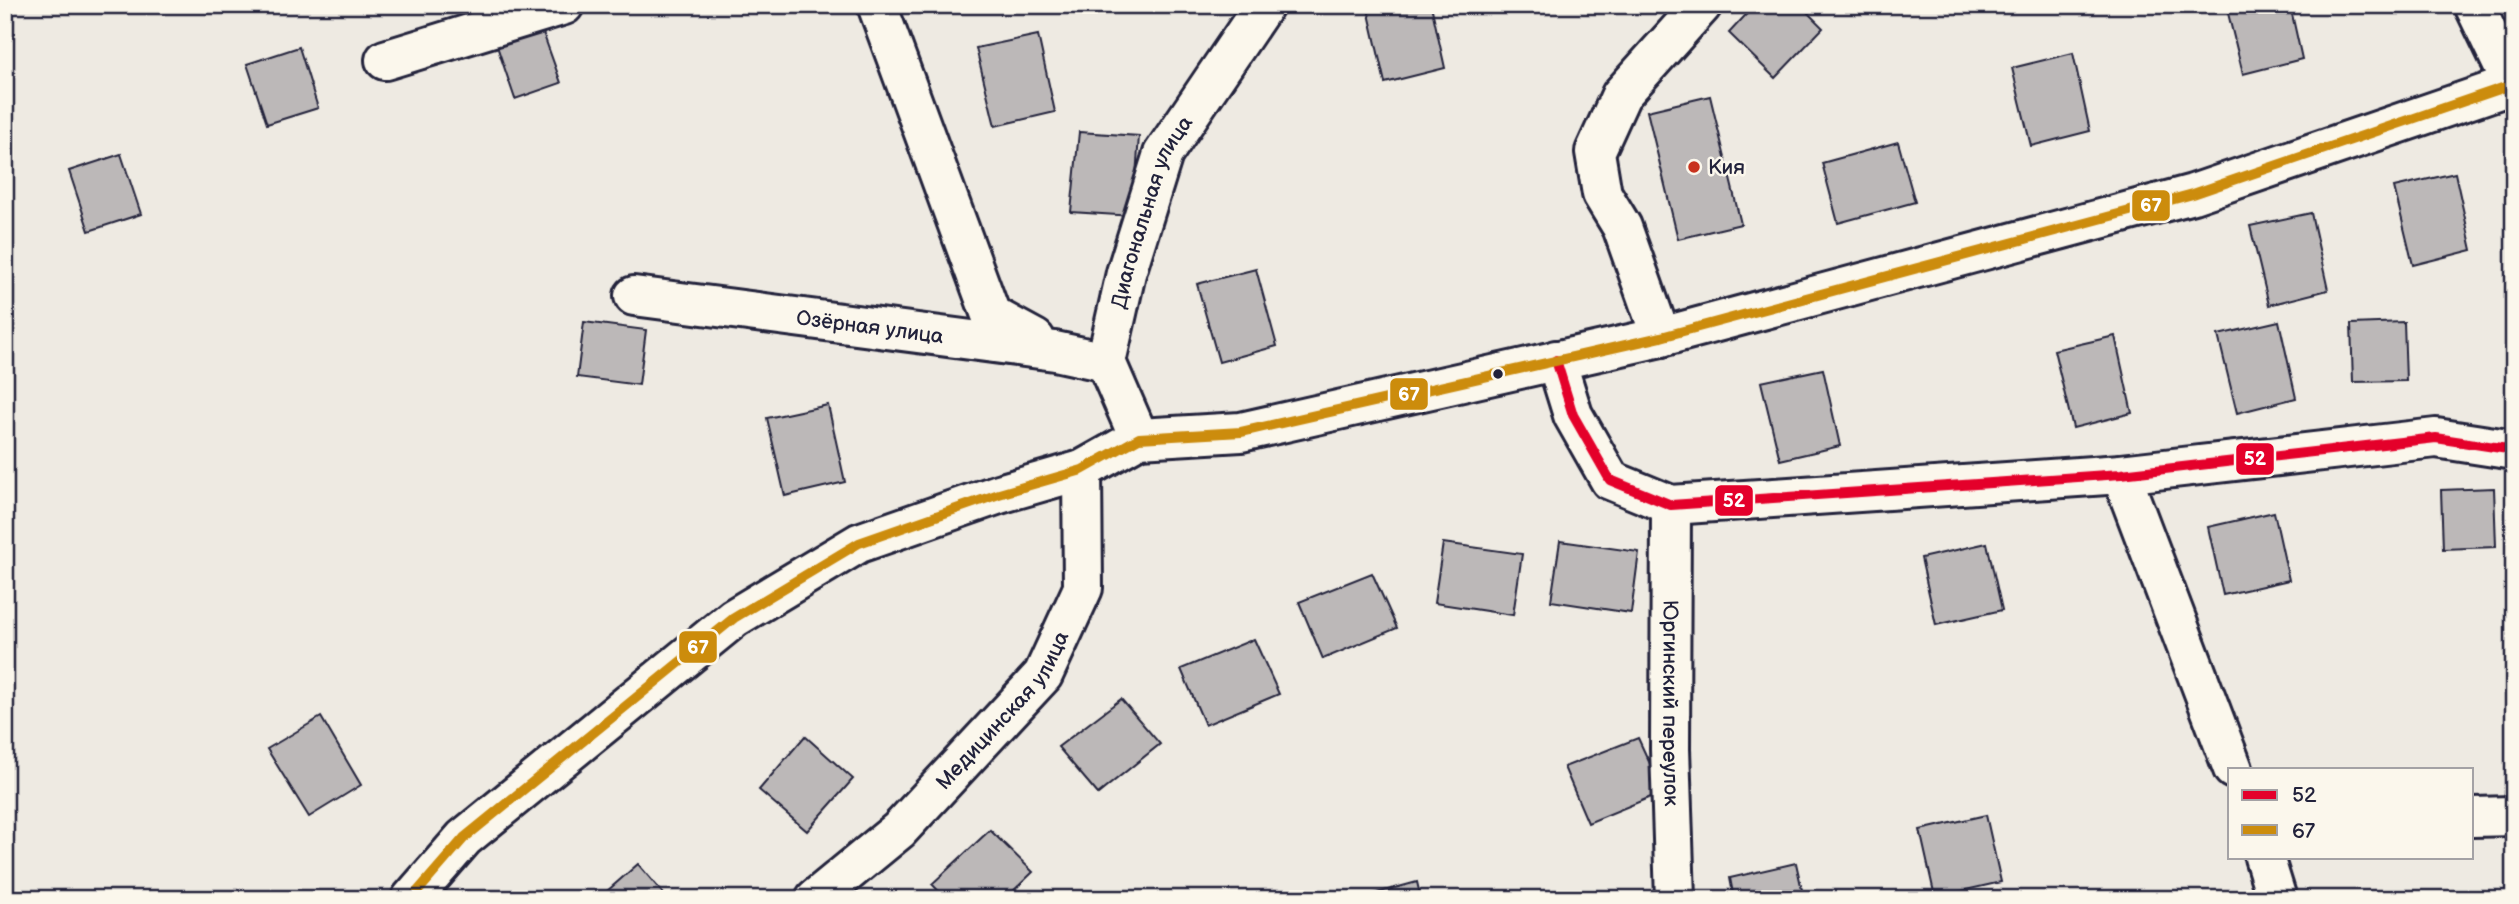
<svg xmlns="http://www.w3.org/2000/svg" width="2519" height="904" viewBox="0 0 2519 904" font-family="'Balsamiq Sans',sans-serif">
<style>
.building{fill:#bcb8b8;stroke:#22223b;stroke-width:2}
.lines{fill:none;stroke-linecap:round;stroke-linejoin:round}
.minor-casing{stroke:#22223b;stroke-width:44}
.major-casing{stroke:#22223b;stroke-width:44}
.minor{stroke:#fbf7ec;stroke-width:38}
.major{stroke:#fbf7ec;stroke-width:38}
.bus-1-casing{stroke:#fbf7ec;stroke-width:16}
.bus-2-casing{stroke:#fbf7ec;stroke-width:16}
.bus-1{stroke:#e4002b;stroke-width:10}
.bus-2{stroke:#cc8c0c;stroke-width:10}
.poi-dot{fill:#c8321e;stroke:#fbf7ec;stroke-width:2.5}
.bus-dot{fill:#22223b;stroke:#fbf7ec;stroke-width:2.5}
.labels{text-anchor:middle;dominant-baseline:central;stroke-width:5;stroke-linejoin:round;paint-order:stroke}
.poi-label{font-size:21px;fill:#22223b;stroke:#fbf7ec;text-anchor:start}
.street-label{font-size:21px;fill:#22223b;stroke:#fbf7ec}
.line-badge{stroke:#fbf7ec;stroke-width:2.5}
.badge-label{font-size:19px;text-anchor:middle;font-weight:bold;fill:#fff}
</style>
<rect width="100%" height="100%" fill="#eeeae2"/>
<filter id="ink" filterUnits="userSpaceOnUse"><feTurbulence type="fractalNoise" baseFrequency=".0143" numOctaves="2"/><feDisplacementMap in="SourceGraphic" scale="14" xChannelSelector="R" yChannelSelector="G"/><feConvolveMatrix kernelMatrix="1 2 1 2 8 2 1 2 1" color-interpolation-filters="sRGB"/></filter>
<g filter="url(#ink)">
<g class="building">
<path d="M1367,5H1431L1445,68L1385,83Z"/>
<path d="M1755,5H1800L1823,28L1775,78L1729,33Z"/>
<path d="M2226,5H2290L2302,59L2243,74Z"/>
<path d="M541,27L561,83L515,99L496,43Z"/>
<path d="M1038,35L1055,112L995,126L976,48Z"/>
<path d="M299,47L318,108L267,124L247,64Z"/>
<path d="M2073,53L2090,131L2031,146L2012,68Z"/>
<path d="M1710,96L1741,224L1678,239L1647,111Z"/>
<path d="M1079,132L1139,136L1133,216L1071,212Z"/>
<path d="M1898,142L1915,202L1838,223L1822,163Z"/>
<path d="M121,154L141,214L89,231L69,171Z"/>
<path d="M2455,173L2472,250L2413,265L2394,187Z"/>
<path d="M2311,213L2328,290L2269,305L2250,226Z"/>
<path d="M1256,269L1277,346L1219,362L1197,284Z"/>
<path d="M2279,321L2296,398L2237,413L2218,335Z"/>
<path d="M584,322L646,330L639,385L577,377Z"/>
<path d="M2404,322L2406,381L2353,382L2351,324Z"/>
<path d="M2115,336L2132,413L2073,428L2054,350Z"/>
<path d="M1823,369L1840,446L1780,460L1761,382Z"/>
<path d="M828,405L845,482L785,496L767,418Z"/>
<path d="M2494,488L2496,547L2443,549L2441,490Z"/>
<path d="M2274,512L2289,580L2223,595L2208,527Z"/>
<path d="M1560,541L1639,552L1631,613L1551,601Z"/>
<path d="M1443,543L1522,554L1513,615L1434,603Z"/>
<path d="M1987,543L2002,610L1936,625L1921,558Z"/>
<path d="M1372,573L1397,628L1323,659L1299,602Z"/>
<path d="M1254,639L1279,694L1205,725L1181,669Z"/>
<path d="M1121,699L1160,744L1098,794L1058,747Z"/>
<path d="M321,717L361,785L309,817L267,749Z"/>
<path d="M805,736L853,779L807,831L759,790Z"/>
<path d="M1638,738L1663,792L1588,823L1564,767Z"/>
<path d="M1986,815L2001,882L1935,897L1920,830Z"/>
<path d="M990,830L1033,872L1005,899H946L932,884Z"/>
<path d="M1796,863L1804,899H1734L1730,878Z"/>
<path d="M638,864L668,899H598Z"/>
<path d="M1417,882L1421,899H1358V898Z"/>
</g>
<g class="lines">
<g class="minor-casing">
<g id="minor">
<path d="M877,5L991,315L1035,339"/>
<path d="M2474,5L2512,84"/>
<path d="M385,60L564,5"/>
<path id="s1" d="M634,296L1055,351L1106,362"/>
<path d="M1661,337L1622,227L1602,194L1595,152L1621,95L1702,5"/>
<path d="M1556,360L1573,415L1610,480L1671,505L2121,474L2436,438L2514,450"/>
<path id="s2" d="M1139,438L1106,362L1126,273L1163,154L1264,5"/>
<path d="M2121,474L2233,769"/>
<path id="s3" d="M1671,505L1670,749L1675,899"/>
<path d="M2472,817L2514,816"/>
<path d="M2264,857L2277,899"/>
<path id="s4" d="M815,899L899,830L1043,675L1083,588L1082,470"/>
</g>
</g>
<g class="major-casing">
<path id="major" d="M411,899L464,838L734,618L859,543L999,494L1082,470L1139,438L1241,432L1661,337L2193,194L2514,84"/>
</g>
<use href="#minor" class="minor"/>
<use href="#major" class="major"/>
<g class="bus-1-casing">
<path id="bus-1" d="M1556,360L1573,415L1610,480L1671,505L2121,474L2436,438L2514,450"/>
</g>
<g class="bus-2-casing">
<path id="bus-2" d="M411,899L464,838L734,618L859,543L999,494L1082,470L1139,438L1241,432L1661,337L2193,194L2514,84"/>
</g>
<use href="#bus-1" class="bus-1"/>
<use href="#bus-2" class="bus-2"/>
</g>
</g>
<circle class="poi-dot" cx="1694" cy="167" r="7"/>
<circle class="bus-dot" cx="1498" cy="374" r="6"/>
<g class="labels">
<g class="poi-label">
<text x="1708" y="167">Кия</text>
</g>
<g class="street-label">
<text stroke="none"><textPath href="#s2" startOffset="240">Диагональная улица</textPath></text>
<text stroke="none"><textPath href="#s1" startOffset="238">Озёрная улица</textPath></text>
<text stroke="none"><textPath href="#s3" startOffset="198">Юргинский переулок</textPath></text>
<text stroke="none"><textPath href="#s4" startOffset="268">Медицинская улица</textPath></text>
</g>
</g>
<g class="line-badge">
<rect x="2131" y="189" width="40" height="33" rx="7" fill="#cc8c0c"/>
<rect x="1389" y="377" width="40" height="34" rx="7" fill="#cc8c0c"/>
<rect x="2235" y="442" width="40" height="34" rx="7" fill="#e4002b"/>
<rect x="1714" y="484" width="40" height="33" rx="7" fill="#e4002b"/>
<rect x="678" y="630" width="40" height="34" rx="7" fill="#cc8c0c"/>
</g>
<g class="badge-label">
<text x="2151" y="212">67</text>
<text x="1409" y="401">67</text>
<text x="2255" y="465">52</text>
<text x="1734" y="507">52</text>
<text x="698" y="654">67</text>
</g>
<rect width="2519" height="904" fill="none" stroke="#fbf7ec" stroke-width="28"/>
<rect x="14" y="14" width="2491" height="876" fill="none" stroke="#22223b" stroke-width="2.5" filter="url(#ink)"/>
<rect x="2228" y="768" width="245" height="91" fill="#fbf7ec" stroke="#a4a2a5" stroke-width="2"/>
<rect x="2242" y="790" width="35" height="10" fill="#e4002b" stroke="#a4a2a5" stroke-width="2"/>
<text x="2292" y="802" font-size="21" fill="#22223b">52</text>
<rect x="2242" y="825" width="35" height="10" fill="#cc8c0c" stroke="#a4a2a5" stroke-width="2"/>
<text x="2292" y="838" font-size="21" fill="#22223b">67</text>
</svg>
